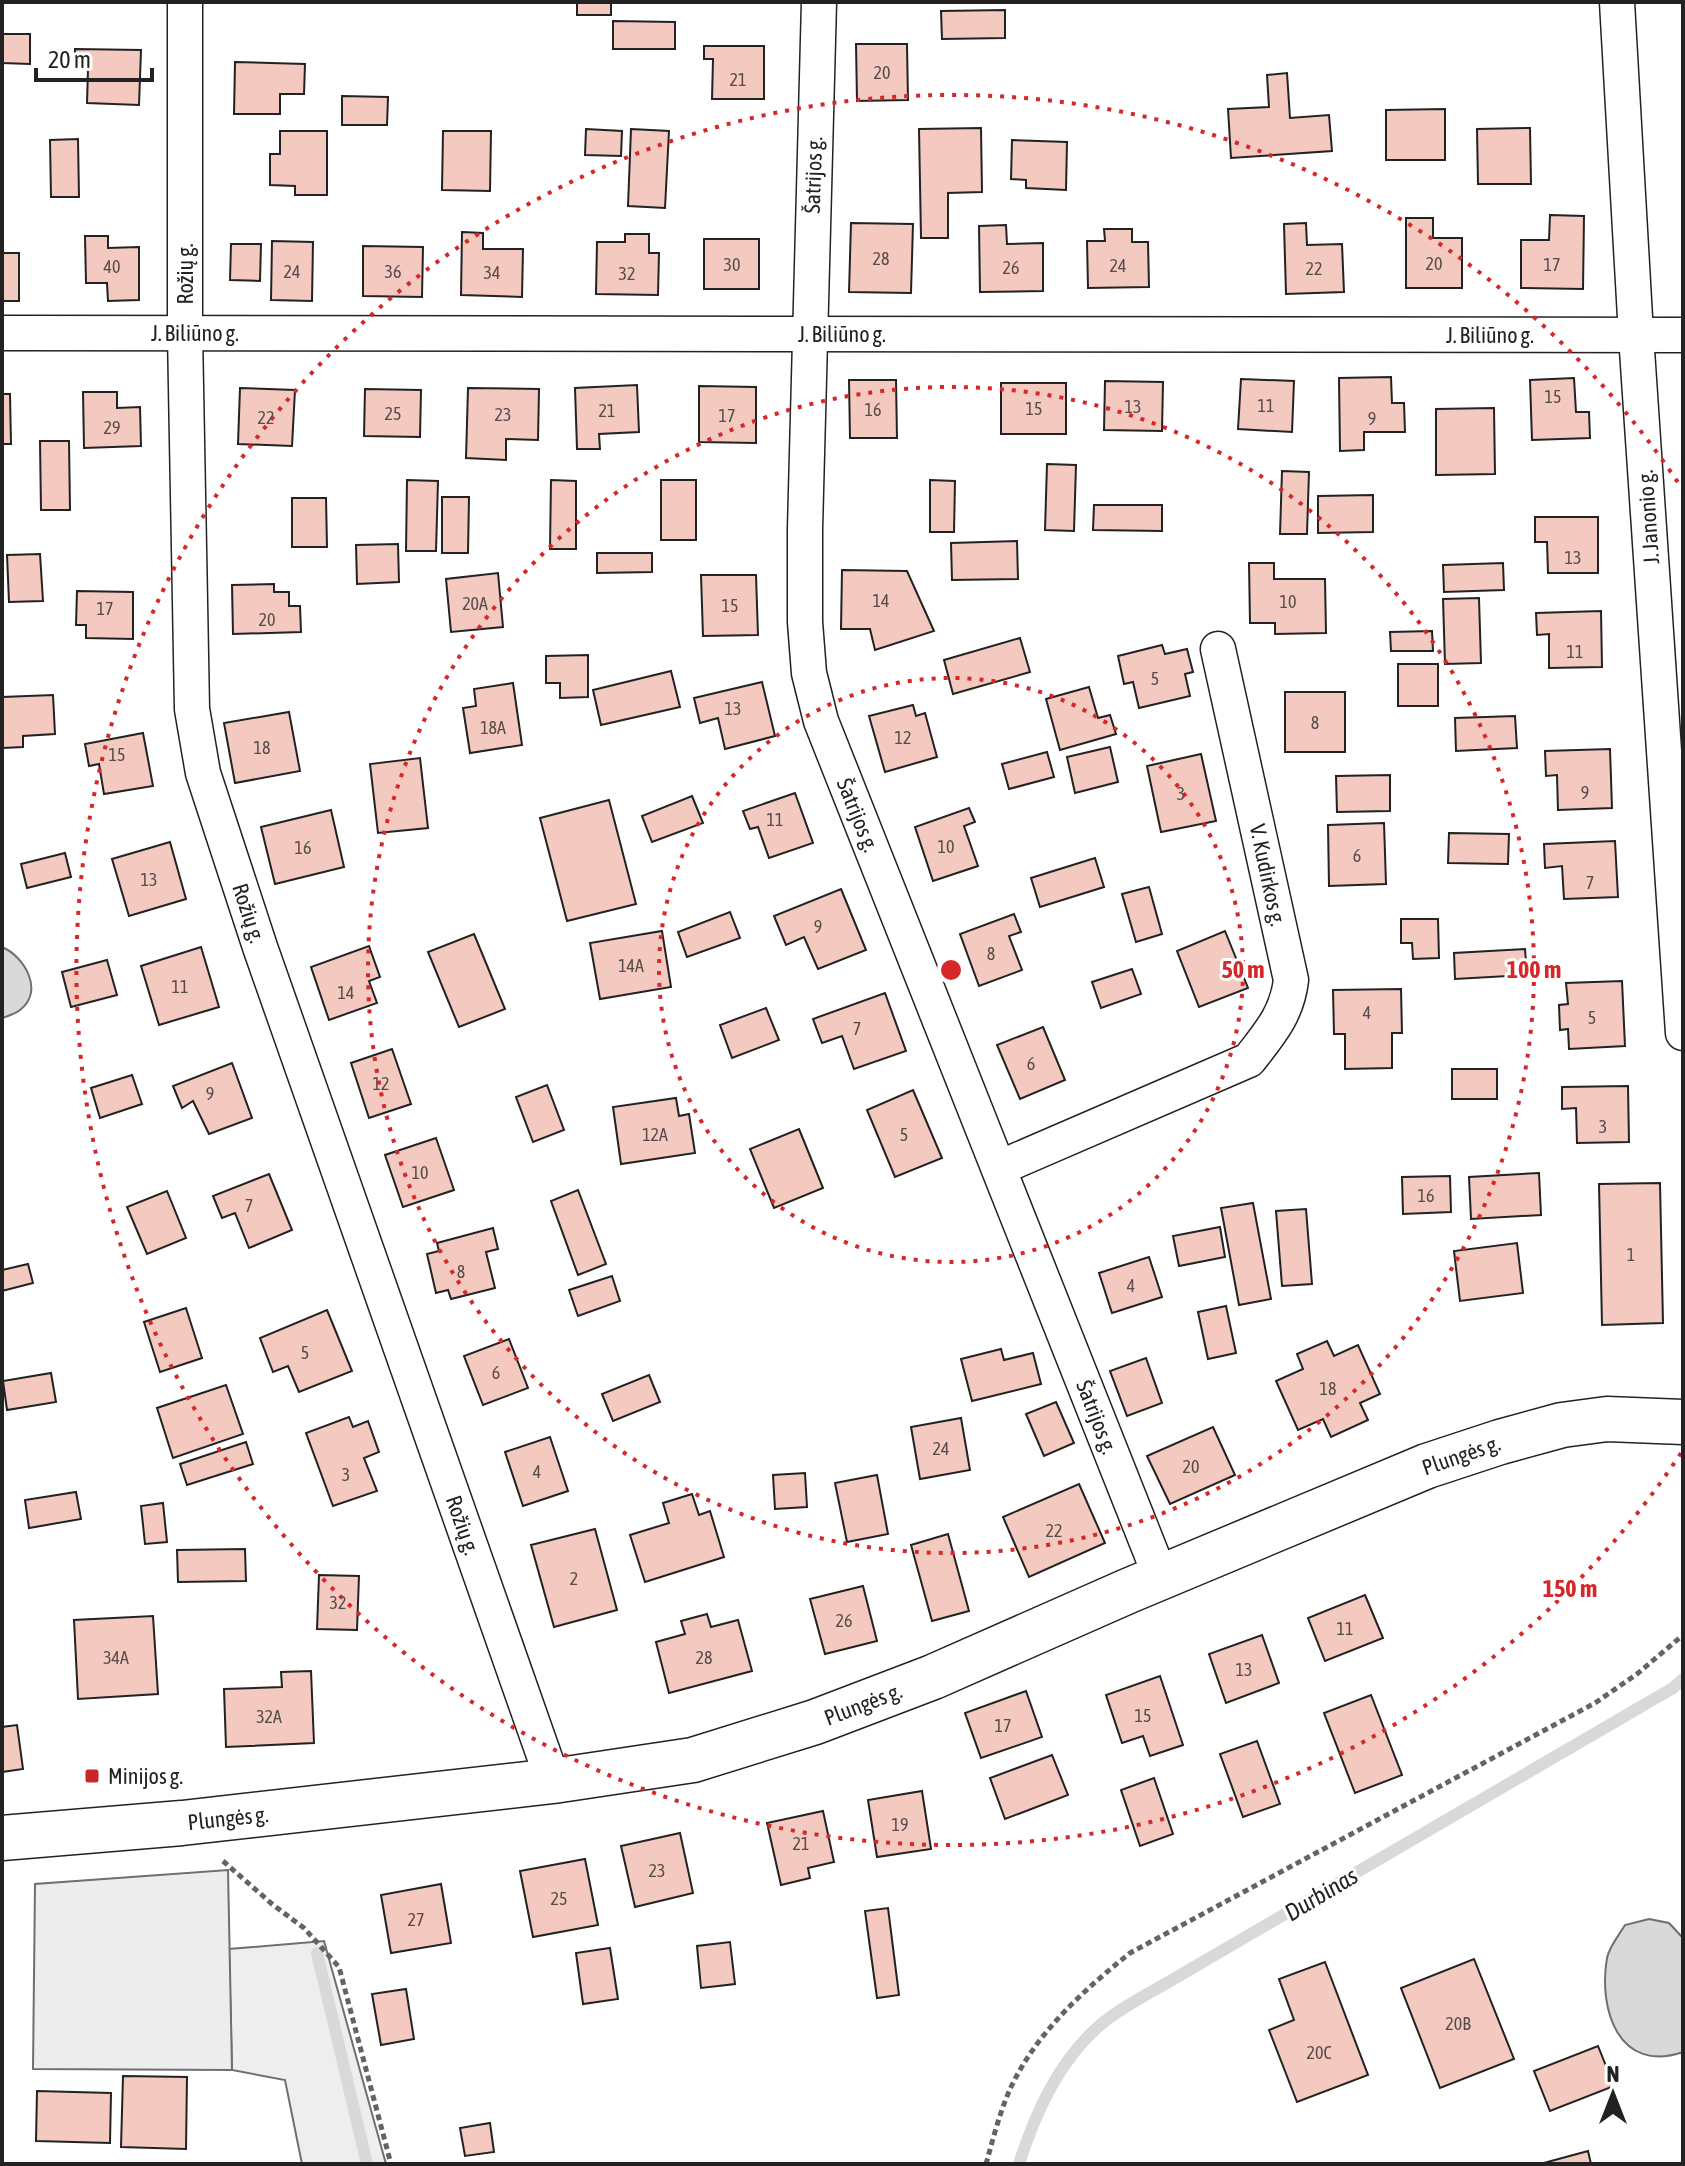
<svg xmlns="http://www.w3.org/2000/svg" width="1685" height="2166" viewBox="0 0 1685 2166" font-family="'Asap Condensed',sans-serif">
<style>
.green{fill:#eee;stroke:#6f6f6f;stroke-width:2}
.parking{fill:#ededed;stroke:#6f6f6f;stroke-width:2}
.water{fill:#d9d9d9;stroke:#6f6f6f;stroke-width:2}
.lines{fill:none;stroke-linecap:round;stroke-linejoin:round}
.stream{stroke:#d9d9d9;stroke-width:12}
.building{fill:#f3c9c0;stroke:#222;stroke-width:2}
.street-casing{stroke:#222;stroke-width:37}
.secondary-casing{stroke:#222;stroke-width:47}
.path{stroke:#646464;stroke-width:5;stroke-dasharray:6 4;stroke-linecap:butt}
.street{stroke:#fff;stroke-width:34}
.secondary{stroke:#fff;stroke-width:44}
.ring{fill:none;stroke:#d62828;stroke-width:4;stroke-dasharray:4 8}
.poi-dot{fill:#c62828;stroke:#fff;stroke-width:3}
.labels{text-anchor:middle;dominant-baseline:central;stroke-width:6;stroke-linejoin:round;paint-order:stroke}
.number-label{font-size:18px;fill:#564c4a}
.street-label{font-size:22px;fill:#222;stroke:#fff}
.poi-label{font-size:22px;fill:#222;stroke:#fff;text-anchor:start}
.water-label{font-size:24px;font-style:italic;fill:#222;stroke:#fff}
.centre{fill:#d62828;stroke:#fff;stroke-width:4}
.ring-label{font-size:24px;text-anchor:middle;font-weight:bold;fill:#d62828;stroke:#fff;stroke-width:6;stroke-linejoin:round;paint-order:stroke}
</style>
<rect width="100%" height="100%" fill="#fff"/>
<path class="green" d="M324,1941L386,2164H302L285,2080L232,2070L229,1949Z"/>
<path class="parking" d="M228,1870L232,2070L33,2069L35,1884Z"/>
<g class="water">
<path d="M2,947C24,956 45,991 20,1010C15,1014 8,1016 2,1018Z"/>
<path d="M1649,1919L1669,1923L1683,1938V2052C1619,2074 1598,2010 1607,1958C1609,1947 1619,1935 1625,1925Z"/>
</g>
<g class="lines">
<g class="stream">
<path d="M317,1953L367,2164"/>
<path d="M1019,2164C1035,2114 1058,2062 1099,2026C1121,2007 1152,1992 1177,1977L1673,1688L1683,1679"/>
</g>
</g>
<g class="building">
<rect x="577" y="2" width="34" height="13"/>
<path d="M1005,10V38L942,39L941,11Z"/>
<path d="M613,21L675,22V49H613Z"/>
<path d="M2,34H30V64L2,63Z"/>
<path d="M856,44H907L908,100L857,101Z"/>
<path d="M704,46H764V99H712L713,59H704Z"/>
<path d="M75,49L141,50L139,105L87,103L88,69L75,68Z"/>
<path d="M235,62L305,64L304,94H280V114H234Z"/>
<path d="M1287,73L1290,118L1329,115L1332,151L1231,158L1228,109L1269,107L1267,75Z"/>
<path d="M342,96L388,97L387,125H342Z"/>
<path d="M1445,109V160H1386V110Z"/>
<path d="M981,128L982,192L948,193V238H921L919,129Z"/>
<path d="M1530,128L1531,184H1478L1477,129Z"/>
<path d="M586,129L622,131L621,156L585,155Z"/>
<path d="M631,129L669,131L665,208L628,206Z"/>
<path d="M280,131H327V195H295V186L270,185V154H280Z"/>
<path d="M443,131H491L490,191L442,190Z"/>
<path d="M78,139L79,197H51L50,140Z"/>
<path d="M1012,140L1067,142L1066,190L1026,188V180L1011,179Z"/>
<path d="M1550,215L1584,216L1583,289L1521,288V240H1549Z"/>
<path d="M1406,218H1433V238H1462V288H1406Z"/>
<path d="M851,223L913,224L911,293L849,292Z"/>
<path d="M1306,223L1307,245L1342,244L1344,292L1286,294L1284,224Z"/>
<path d="M1006,225L1007,244L1043,243V291L980,292L979,226Z"/>
<path d="M1104,229H1132V242H1148L1149,287L1088,288L1087,241H1105Z"/>
<path d="M462,232L483,233V249H523L522,297L461,295Z"/>
<path d="M625,234H649V253H659L658,295L596,294L597,242H625Z"/>
<path d="M85,236H108V248L139,247V300L108,301L107,283H86Z"/>
<rect x="704" y="239" width="55" height="50"/>
<path d="M272,241L313,242L312,301L271,300Z"/>
<path d="M231,244H261L260,281L230,280Z"/>
<path d="M363,246L423,247L422,297L363,296Z"/>
<rect x="2" y="253" width="17" height="48"/>
<path d="M1391,377L1392,403H1404L1405,432H1364V450L1340,451L1339,378Z"/>
<path d="M1574,378L1576,412H1589L1590,438L1532,440L1530,380Z"/>
<path d="M1241,379L1294,381L1292,432L1238,429Z"/>
<path d="M849,380H896L897,438H850Z"/>
<path d="M1105,381L1163,382L1162,431L1104,430Z"/>
<rect x="1001" y="383" width="65" height="51"/>
<path d="M637,385L639,432L599,434L600,449H577L575,388Z"/>
<path d="M699,386L756,387V443L699,442Z"/>
<path d="M240,388L295,390L292,446L238,444Z"/>
<path d="M468,388L539,389L538,440L506,439V460L466,458Z"/>
<path d="M365,389L421,390L420,437L364,436Z"/>
<path d="M83,392H117V408L140,407L141,446L84,448Z"/>
<path d="M2,394H10L11,444H2Z"/>
<path d="M1494,408L1495,474L1436,475V409Z"/>
<path d="M40,441H69L70,510H41Z"/>
<path d="M1047,464L1076,465L1074,531L1045,530Z"/>
<path d="M1282,471L1309,472L1307,534H1280Z"/>
<path d="M407,480L438,481L436,551H406Z"/>
<path d="M551,480L576,481V549H550Z"/>
<rect x="661" y="480" width="35" height="60"/>
<path d="M930,480L955,481L954,532H930Z"/>
<path d="M1373,495V532L1318,533V496Z"/>
<path d="M442,497H469L468,553H442Z"/>
<path d="M292,498H326L327,547H292Z"/>
<path d="M1094,505H1162V531L1093,530Z"/>
<path d="M1535,517H1598V573H1548L1547,542H1535Z"/>
<path d="M1017,541L1018,579L952,580L951,543Z"/>
<path d="M398,544L399,582L357,584L356,545Z"/>
<path d="M597,553H652V572L597,573Z"/>
<path d="M40,554L43,601L9,602L7,555Z"/>
<path d="M1249,563H1274V579H1325L1326,633L1275,634V623H1250Z"/>
<path d="M1503,563L1504,590L1444,592L1443,565Z"/>
<path d="M842,570L907,571L934,631L875,650L870,629H841Z"/>
<path d="M498,573L503,627L451,632L446,579Z"/>
<path d="M701,575H756L758,635L703,636Z"/>
<path d="M274,584V592H289V606H300L301,632L233,634L232,585Z"/>
<path d="M77,591L133,592V639L86,638V625H76Z"/>
<path d="M1479,598L1481,663L1445,664L1443,599Z"/>
<path d="M1601,611L1602,667L1549,668V634L1537,635L1536,613Z"/>
<path d="M1432,631L1433,651H1391L1390,632Z"/>
<path d="M1020,638L1030,672L953,694L944,660Z"/>
<path d="M1162,645L1165,654L1187,649L1193,672L1185,674L1190,696L1139,708L1133,682L1124,684L1118,656Z"/>
<path d="M588,655V697L560,698V683H546V656Z"/>
<rect x="1398" y="664" width="40" height="42"/>
<path d="M671,671L680,707L601,725L593,690Z"/>
<path d="M762,682L775,736L725,749L718,718L700,723L694,698Z"/>
<path d="M513,683L522,745L470,753L463,708L476,706L474,689Z"/>
<path d="M1089,687L1098,718L1110,715L1116,734L1060,750L1046,699Z"/>
<rect x="1285" y="692" width="60" height="60"/>
<path d="M53,695L55,734L23,736V747L3,748L2,697Z"/>
<path d="M913,705L916,716L925,713L937,757L885,772L869,716Z"/>
<path d="M289,712L300,771L235,783L224,723Z"/>
<path d="M1515,716L1517,748L1456,751L1455,718Z"/>
<path d="M143,733L153,786L104,794L99,764L89,766L85,744Z"/>
<path d="M1110,747L1118,782L1075,793L1067,757Z"/>
<path d="M1610,749L1612,808L1558,810L1557,775L1546,776L1545,751Z"/>
<path d="M1047,752L1054,777L1009,789L1002,764Z"/>
<path d="M1201,754L1216,821L1161,832L1147,766Z"/>
<path d="M420,758L428,828L378,833L370,764Z"/>
<path d="M1390,775V811L1337,812L1336,776Z"/>
<path d="M795,793L813,843L769,858L758,827L750,829L743,811Z"/>
<path d="M692,796L703,823L652,842L642,816Z"/>
<path d="M609,800L636,904L567,921L540,818Z"/>
<path d="M969,808L975,822L964,826L978,866L933,881L915,827Z"/>
<path d="M331,810L344,867L275,884L261,827Z"/>
<path d="M1384,823L1386,884L1329,886L1328,825Z"/>
<path d="M1449,833L1509,834L1508,864L1448,863Z"/>
<path d="M1615,841L1618,897L1564,899L1562,866L1545,868L1544,844Z"/>
<path d="M170,842L186,899L129,916L112,859Z"/>
<path d="M65,853L71,877L27,888L21,864Z"/>
<path d="M1095,858L1104,887L1040,907L1031,878Z"/>
<path d="M1149,887L1162,934L1136,942L1122,894Z"/>
<path d="M841,889L866,950L818,969L804,937L786,945L774,916Z"/>
<path d="M730,912L740,938L687,957L678,932Z"/>
<path d="M1014,914L1021,932L1009,936L1022,970L979,986L960,934Z"/>
<path d="M1401,919H1438L1439,958L1413,959L1412,943H1401Z"/>
<path d="M662,931L671,987L600,999L590,943Z"/>
<path d="M1225,931L1248,988L1199,1007L1177,951Z"/>
<path d="M474,934L505,1009L459,1027L428,952Z"/>
<path d="M369,946L380,977L369,981L377,1003L329,1020L311,967Z"/>
<path d="M201,947L219,1007L159,1025L141,966Z"/>
<path d="M1525,949L1527,975L1455,979L1454,953Z"/>
<path d="M107,960L117,995L71,1007L62,972Z"/>
<path d="M1132,969L1141,994L1101,1008L1092,982Z"/>
<path d="M1622,981L1625,1046L1569,1049L1568,1029L1560,1030L1559,1005L1568,1004L1566,983Z"/>
<path d="M1401,989L1402,1033H1392V1068L1345,1069V1034H1334L1333,990Z"/>
<path d="M885,993L906,1051L854,1069L842,1036L822,1043L813,1019Z"/>
<path d="M766,1008L779,1040L732,1058L720,1025Z"/>
<path d="M1043,1027L1065,1080L1020,1099L997,1045Z"/>
<path d="M392,1049L411,1104L369,1118L351,1063Z"/>
<path d="M232,1063L252,1118L209,1134L193,1101L182,1108L173,1086Z"/>
<rect x="1452" y="1069" width="45" height="30"/>
<path d="M132,1075L142,1104L100,1118L91,1088Z"/>
<path d="M547,1085L564,1130L533,1142L516,1097Z"/>
<path d="M1628,1086L1629,1142L1577,1143L1576,1108L1562,1109V1087Z"/>
<path d="M913,1090L942,1158L895,1177L867,1110Z"/>
<path d="M676,1098L679,1116L689,1114L695,1153L621,1164L613,1107Z"/>
<path d="M799,1129L823,1188L774,1208L750,1149Z"/>
<path d="M436,1138L454,1190L403,1207L385,1155Z"/>
<path d="M1539,1173L1541,1215L1471,1219L1469,1177Z"/>
<path d="M269,1174L292,1230L249,1248L235,1213L222,1218L213,1196Z"/>
<path d="M1450,1176L1451,1212L1403,1214L1402,1177Z"/>
<path d="M1660,1183L1663,1323L1602,1325L1599,1184Z"/>
<path d="M578,1190L606,1264L578,1275L551,1201Z"/>
<path d="M167,1191L186,1238L147,1254L127,1207Z"/>
<path d="M1253,1203L1271,1299L1239,1305L1221,1208Z"/>
<path d="M1306,1209L1312,1284L1282,1286L1276,1211Z"/>
<path d="M1220,1227L1225,1257L1179,1266L1173,1236Z"/>
<path d="M493,1228L498,1249L486,1252L495,1288L451,1299L448,1290L436,1293L427,1254L439,1251L437,1243Z"/>
<path d="M1517,1243L1523,1293L1460,1301L1454,1251Z"/>
<path d="M1149,1257L1162,1297L1112,1313L1099,1273Z"/>
<path d="M28,1264L33,1283L2,1291V1270Z"/>
<path d="M612,1276L620,1301L578,1316L569,1290Z"/>
<path d="M1226,1306L1236,1353L1208,1359L1198,1312Z"/>
<path d="M186,1308L202,1358L160,1372L144,1322Z"/>
<path d="M327,1310L352,1371L299,1392L288,1366L273,1372L260,1338Z"/>
<path d="M509,1339L528,1388L483,1405L464,1356Z"/>
<path d="M1327,1341L1334,1356L1358,1345L1380,1394L1360,1403L1368,1420L1331,1437L1323,1419L1298,1430L1276,1381L1303,1369L1297,1354Z"/>
<path d="M1001,1349L1004,1360L1033,1353L1041,1384L972,1401L961,1359Z"/>
<path d="M1146,1358L1162,1403L1127,1416L1110,1371Z"/>
<path d="M51,1373L56,1402L7,1410L3,1381Z"/>
<path d="M649,1375L660,1402L613,1421L602,1394Z"/>
<path d="M226,1385L243,1434L173,1458L157,1408Z"/>
<path d="M1056,1402L1074,1443L1044,1456L1026,1414Z"/>
<path d="M349,1417L353,1427L368,1421L379,1452L364,1458L377,1491L333,1506L306,1433Z"/>
<path d="M961,1418L970,1470L920,1479L911,1427Z"/>
<path d="M1213,1427L1235,1475L1170,1504L1147,1456Z"/>
<path d="M550,1437L568,1491L523,1506L505,1452Z"/>
<path d="M246,1442L253,1464L187,1485L180,1464Z"/>
<path d="M805,1473L807,1507L775,1509L773,1475Z"/>
<path d="M877,1475L888,1534L847,1542L835,1483Z"/>
<path d="M1079,1484L1105,1543L1029,1577L1003,1517Z"/>
<path d="M76,1492L81,1519L29,1528L25,1500Z"/>
<path d="M692,1494L699,1515L710,1511L724,1557L645,1582L630,1535L669,1523L663,1503Z"/>
<path d="M163,1503L167,1542L145,1544L141,1506Z"/>
<path d="M595,1529L617,1610L554,1627L531,1545Z"/>
<path d="M948,1534L969,1611L932,1621L911,1545Z"/>
<path d="M245,1549L246,1581L178,1582L177,1550Z"/>
<path d="M319,1575L359,1576L357,1630L317,1629Z"/>
<path d="M863,1586L877,1641L825,1654L810,1599Z"/>
<path d="M1365,1595L1383,1638L1325,1661L1308,1618Z"/>
<path d="M707,1614L711,1627L738,1620L752,1671L669,1693L656,1642L685,1634L681,1621Z"/>
<path d="M153,1616L158,1694L78,1699L74,1620Z"/>
<path d="M1262,1635L1279,1683L1226,1703L1209,1654Z"/>
<path d="M311,1671L314,1743L226,1747L224,1689L282,1687L281,1672Z"/>
<path d="M1160,1676L1183,1745L1150,1756L1143,1736L1122,1743L1106,1695Z"/>
<path d="M1026,1691L1042,1737L981,1758L965,1713Z"/>
<path d="M1371,1695L1402,1775L1355,1793L1324,1713Z"/>
<path d="M17,1725L23,1769L2,1772V1727Z"/>
<path d="M1257,1741L1280,1804L1243,1817L1220,1754Z"/>
<path d="M1052,1755L1068,1795L1005,1819L990,1778Z"/>
<path d="M1154,1778L1173,1834L1140,1846L1121,1790Z"/>
<path d="M922,1791L931,1849L877,1857L868,1800Z"/>
<path d="M823,1811L834,1862L808,1868L810,1878L781,1885L767,1823Z"/>
<path d="M680,1833L693,1893L635,1907L621,1846Z"/>
<path d="M585,1859L598,1925L533,1937L520,1871Z"/>
<path d="M441,1884L451,1943L391,1953L381,1895Z"/>
<path d="M888,1908L899,1995L877,1998L865,1911Z"/>
<path d="M730,1942L735,1984L701,1988L697,1946Z"/>
<path d="M610,1948L618,1999L583,2004L576,1953Z"/>
<path d="M1474,1959L1514,2059L1440,2088L1401,1988Z"/>
<path d="M1325,1962L1368,2075L1297,2102L1269,2030L1294,2020L1279,1979Z"/>
<path d="M406,1989L414,2039L381,2045L372,1994Z"/>
<path d="M1598,2046L1614,2086L1550,2111L1534,2071Z"/>
<path d="M123,2076L187,2077L186,2149L121,2147Z"/>
<path d="M37,2091L111,2093L110,2143L36,2141Z"/>
<path d="M490,2123L494,2152L465,2156L460,2128Z"/>
<path d="M1588,2151L1591,2164H1540Z"/>
</g>
<g class="lines">
<g class="street-casing">
<g id="street">
<path d="M185,2V333L192,709L203,773L260,947L553,1781"/>
<path d="M819,2L805,529V622L809,673L821,721L1161,1578"/>
<path d="M1617,2L1636,335L1683,1033"/>
<path d="M2,333L1683,335"/>
<path d="M999,1168L1249,1060C1270,1033 1287,1014 1291,980L1218,649"/>
</g>
</g>
<g class="secondary-casing">
<path id="secondary" d="M2,1838L182,1823L553,1781L693,1760L815,1722L933,1677L1128,1591L1427,1466L1500,1442L1562,1425L1607,1419L1683,1422"/>
</g>
<g class="path">
<path d="M223,1861L272,1904L304,1928L339,1967L391,2164"/>
<path d="M986,2164C993,2139 1000,2111 1011,2087C1037,2032 1084,1990 1130,1953L1595,1703L1637,1674L1683,1635"/>
</g>
<use href="#street" class="street"/>
<use href="#secondary" class="secondary"/>
</g>
<g class="ring">
<circle cx="951" cy="970" r="292"/>
<circle cx="951" cy="970" r="583"/>
<path d="M1681 1453A875 875 0 1 1 1681 487"/>
</g>
<rect class="poi-dot" x="84" y="1768" width="16" height="16" rx="4"/>
<g class="labels">
<g class="number-label">
<text x="882" y="72">20</text>
<text x="738" y="79">21</text>
<text x="881" y="258">28</text>
<text x="1434" y="263">20</text>
<text x="732" y="264">30</text>
<text x="1552" y="264">17</text>
<text x="1118" y="265">24</text>
<text x="112" y="266">40</text>
<text x="1011" y="267">26</text>
<text x="1314" y="268">22</text>
<text x="292" y="271">24</text>
<text x="393" y="271">36</text>
<text x="492" y="272">34</text>
<text x="627" y="273">32</text>
<text x="1553" y="396">15</text>
<text x="1266" y="405">11</text>
<text x="1133" y="406">13</text>
<text x="1034" y="408">15</text>
<text x="873" y="409">16</text>
<text x="607" y="410">21</text>
<text x="393" y="413">25</text>
<text x="503" y="414">23</text>
<text x="727" y="415">17</text>
<text x="266" y="417">22</text>
<text x="1372" y="418">9</text>
<text x="112" y="427">29</text>
<text x="1573" y="557">13</text>
<text x="881" y="600">14</text>
<text x="1288" y="601">10</text>
<text x="475" y="603">20A</text>
<text x="730" y="605">15</text>
<text x="105" y="608">17</text>
<text x="267" y="619">20</text>
<text x="1575" y="651">11</text>
<text x="1155" y="678">5</text>
<text x="733" y="708">13</text>
<text x="1315" y="722">8</text>
<text x="493" y="727">18A</text>
<text x="903" y="737">12</text>
<text x="262" y="747">18</text>
<text x="117" y="754">15</text>
<text x="1585" y="792">9</text>
<text x="1181" y="793">3</text>
<text x="775" y="819">11</text>
<text x="946" y="846">10</text>
<text x="303" y="847">16</text>
<text x="1357" y="855">6</text>
<text x="149" y="879">13</text>
<text x="1590" y="882">7</text>
<text x="818" y="926">9</text>
<text x="991" y="953">8</text>
<text x="631" y="965">14A</text>
<text x="180" y="986">11</text>
<text x="346" y="992">14</text>
<text x="1367" y="1012">4</text>
<text x="1592" y="1017">5</text>
<text x="857" y="1028">7</text>
<text x="1031" y="1063">6</text>
<text x="381" y="1083">12</text>
<text x="210" y="1093">9</text>
<text x="1603" y="1126">3</text>
<text x="655" y="1134">12A</text>
<text x="904" y="1134">5</text>
<text x="420" y="1172">10</text>
<text x="1426" y="1195">16</text>
<text x="249" y="1205">7</text>
<text x="1631" y="1254">1</text>
<text x="461" y="1271">8</text>
<text x="1131" y="1285">4</text>
<text x="305" y="1352">5</text>
<text x="496" y="1372">6</text>
<text x="1328" y="1388">18</text>
<text x="941" y="1448">24</text>
<text x="1191" y="1466">20</text>
<text x="537" y="1471">4</text>
<text x="346" y="1474">3</text>
<text x="1054" y="1530">22</text>
<text x="574" y="1578">2</text>
<text x="338" y="1602">32</text>
<text x="844" y="1620">26</text>
<text x="1345" y="1628">11</text>
<text x="116" y="1657">34A</text>
<text x="704" y="1657">28</text>
<text x="1244" y="1669">13</text>
<text x="1143" y="1715">15</text>
<text x="269" y="1716">32A</text>
<text x="1003" y="1725">17</text>
<text x="900" y="1824">19</text>
<text x="801" y="1843">21</text>
<text x="657" y="1870">23</text>
<text x="559" y="1898">25</text>
<text x="416" y="1919">27</text>
<text x="1458" y="2023">20B</text>
<text x="1319" y="2052">20C</text>
</g>
<g class="street-label">
<text transform="translate(813 175) rotate(-88)">Šatrijos g.</text>
<text transform="translate(185 274) rotate(-90)">Rožių g.</text>
<text x="195" y="333">J. Biliūno g.</text>
<text x="842" y="334">J. Biliūno g.</text>
<text x="1490" y="335">J. Biliūno g.</text>
<text transform="translate(1648 517) rotate(-94)">J. Janonio g.</text>
<text transform="translate(858 815) rotate(68)">Šatrijos g.</text>
<text transform="translate(1268 875) rotate(78)">V. Kudirkos g.</text>
<text transform="translate(249 913) rotate(72)">Rožių g.</text>
<text transform="translate(1097 1417) rotate(69)">Šatrijos g.</text>
<text transform="translate(1461 1455) rotate(-19)">Plungės g.</text>
<text transform="translate(463 1525) rotate(71)">Rožių g.</text>
<text transform="translate(863 1704) rotate(-21)">Plungės g.</text>
<text transform="translate(228 1818) rotate(-6)">Plungės g.</text>
</g>
<g class="poi-label">
<text x="108" y="1776">Minijos g.</text>
</g>
<g class="water-label">
<text transform="translate(1321 1894) rotate(-31)">Durbinas</text>
</g>
</g>
<circle cx="951" cy="970" r="12" class="centre"/>
<g class="ring-label">
<text x="1243" y="978">50 m</text>
<text x="1534" y="978">100 m</text>
<text x="1570" y="1597">150 m</text>
</g>
<rect width="1685" height="2166" fill="none" stroke="#222222" stroke-width="8"/>
<g transform="translate(1613 2094)" stroke="#ffffff" stroke-width="6" paint-order="stroke">
<path d="M0-6L14 30L0 20L-14 30Z" fill="#222222"/>
<text y="-12" font-size="22" font-weight="bold" text-anchor="middle" fill="#222222">N</text>
</g>
<path d="M36 68v12h116v-12" fill="none" stroke="#222222" stroke-width="4"/>
<text x="48" y="68" font-size="24" fill="#222222" stroke="#ffffff" stroke-width="6" paint-order="stroke">20 m</text>
</svg>
